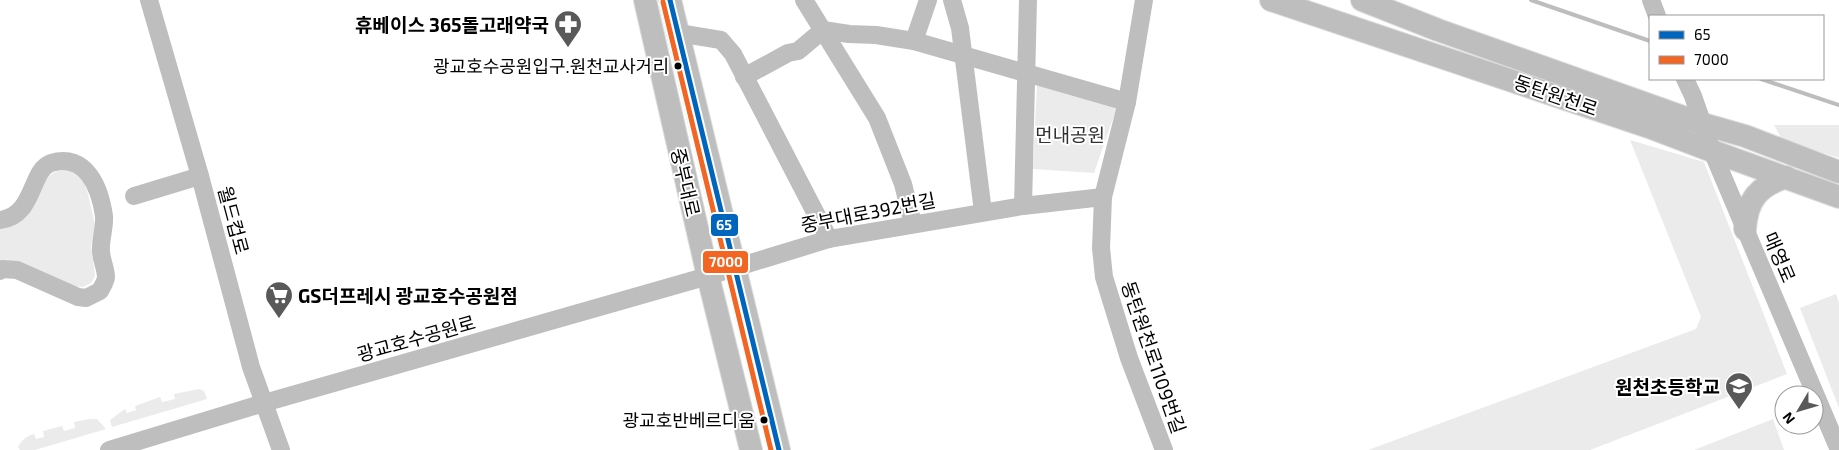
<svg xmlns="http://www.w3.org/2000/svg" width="1839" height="450" viewBox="0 0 1839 450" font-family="'Exo 2','Noto Sans KR',sans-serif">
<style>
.green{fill:#ebebeb}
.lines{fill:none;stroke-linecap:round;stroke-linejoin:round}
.stream{stroke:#bdbdbd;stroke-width:4}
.major-casing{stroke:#dbdbdb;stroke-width:24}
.minor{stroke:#bebebe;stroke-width:18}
.major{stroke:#bebebe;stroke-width:22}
.bus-1-casing{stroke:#fff;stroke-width:9}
.bus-2-casing{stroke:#fff;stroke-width:9}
.bus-1{stroke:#0065bd;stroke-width:5}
.bus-2{stroke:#f26522;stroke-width:5}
.bus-dot{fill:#000;stroke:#fff;stroke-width:2}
.labels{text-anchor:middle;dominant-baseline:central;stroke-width:4;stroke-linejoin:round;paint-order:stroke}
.bus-label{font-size:18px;fill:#000;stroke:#fff;text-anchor:end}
.poi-label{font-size:19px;font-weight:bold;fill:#000;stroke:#fff;text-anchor:end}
.street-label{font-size:19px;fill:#000;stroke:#fff}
.park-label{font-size:19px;fill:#313131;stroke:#fff}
.line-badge{stroke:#fff;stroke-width:2}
.badge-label{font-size:14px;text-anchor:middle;font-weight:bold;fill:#fff}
</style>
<rect width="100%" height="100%" fill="#fff"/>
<g class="green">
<path d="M1037,85L1117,107L1094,173L1033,169Z"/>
<path d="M1774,125H1839V158L1782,140Z"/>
<path d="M1630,140L1704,162L1787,374L1590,450H1368L1696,329L1701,317Z"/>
<path d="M69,169L76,171L83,180L88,194L95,225L91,245L95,276L91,283L83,287L73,286L0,263V229L14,225L25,214L48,177C55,171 60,170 69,169Z"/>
<path d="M1836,294L1839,303V408L1800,308Z"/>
<path d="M199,389L204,391L207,399L112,427L110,420L125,409L127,413L136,410L135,406L160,397L162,402L175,399L174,394Z"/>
<path d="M89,419H97L106,429L35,450H20L18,447C22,440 26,436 34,434L36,439L44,437L43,431L62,426L64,431L75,428L74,422Z"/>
<path d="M1773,419L1784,450H1694Z"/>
</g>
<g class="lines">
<g class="stream">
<path d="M1531,0L1650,41"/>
<path d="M1761,79L1839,105"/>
</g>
<g class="major-casing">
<g id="major">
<path d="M645,0L708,276L751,450"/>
<path d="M670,0L779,450"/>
<path d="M1271,0L1649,127L1712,151L1839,197"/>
<path d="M1362,0L1438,30L1703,124L1745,136L1839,172"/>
<path d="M1745,229C1747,199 1759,186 1786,177"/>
</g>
</g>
<g class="minor">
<path d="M149,0L200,176L251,367L281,450"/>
<path d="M804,0L877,118L903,184L913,224"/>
<path d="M952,0L960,28L983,212"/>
<path d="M1144,0L1127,102L1103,197L1101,248L1104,277L1129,358L1164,450"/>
<path d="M1651,0L1657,16"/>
<path d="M678,33L721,40L733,54L829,239"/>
<path d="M914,41L928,0"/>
<path d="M744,77L788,53L798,51L823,30L849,34L876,35L914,41L1127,102"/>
<path d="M1685,79L1693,96L1712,151L1839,450"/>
<path d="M134,196L200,176"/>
<path d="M1023,206L1028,0"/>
<path d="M0,220C35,216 30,170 51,163C86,152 100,188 104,216C105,228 100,240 101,251C101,259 106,269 106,277C106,281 102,287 100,291L86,298L78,297L17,270L2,269L0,271"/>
<path d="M109,450L264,403L708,276L829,239L1023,206L1103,197"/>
</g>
<use href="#major" class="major"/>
<g class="bus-1-casing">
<path id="bus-1" d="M670,0L779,450"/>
</g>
<g class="bus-2-casing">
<path id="bus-2" d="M663,2L771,450"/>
</g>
<use href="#bus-1" class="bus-1"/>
<use href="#bus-2" class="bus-2"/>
</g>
<defs>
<g id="pharmacy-pin" transform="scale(1.4375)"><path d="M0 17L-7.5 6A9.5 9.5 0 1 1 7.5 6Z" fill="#595959" stroke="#fff"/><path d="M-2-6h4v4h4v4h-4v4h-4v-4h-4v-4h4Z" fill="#fff"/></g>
<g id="supermarket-pin" transform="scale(1.4375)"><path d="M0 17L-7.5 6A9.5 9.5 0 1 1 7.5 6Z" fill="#595959" stroke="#fff"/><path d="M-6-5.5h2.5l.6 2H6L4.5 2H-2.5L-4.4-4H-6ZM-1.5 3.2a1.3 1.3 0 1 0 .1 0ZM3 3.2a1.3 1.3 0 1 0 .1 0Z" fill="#fff"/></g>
<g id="school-pin" transform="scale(1.4375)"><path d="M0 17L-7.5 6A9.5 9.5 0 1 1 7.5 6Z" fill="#595959" stroke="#fff"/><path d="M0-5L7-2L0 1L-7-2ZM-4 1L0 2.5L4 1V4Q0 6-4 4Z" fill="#fff"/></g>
</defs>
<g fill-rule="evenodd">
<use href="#pharmacy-pin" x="568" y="24"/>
<use href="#supermarket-pin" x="279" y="295"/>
<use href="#school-pin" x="1739" y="386"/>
</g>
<g class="bus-dot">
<circle cx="678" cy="66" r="4.5"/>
<circle cx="764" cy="420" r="4.5"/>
</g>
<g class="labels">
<g class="bus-label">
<text x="669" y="66">광교호수공원입구.원천교사거리</text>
<text x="755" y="420">광교호반베르디움</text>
</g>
<g class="poi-label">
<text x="549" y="24">휴베이스 365돌고래약국</text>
<text x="298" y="295" text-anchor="start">GS더프레시 광교호수공원점</text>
<text x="1720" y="386">원천초등학교</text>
</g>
<g class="street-label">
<text transform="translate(1556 95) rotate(19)">동탄원천로</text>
<text transform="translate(686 182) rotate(77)">중부대로</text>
<text transform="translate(868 212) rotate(-11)">중부대로392번길</text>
<text transform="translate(234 220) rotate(75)">월드컵로</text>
<text transform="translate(1780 257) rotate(67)">매영로</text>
<text transform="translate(416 338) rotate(-16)">광교호수공원로</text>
<text transform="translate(1154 357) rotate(71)">동탄원천로1109번길</text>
</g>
<g class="park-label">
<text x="1070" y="134">먼내공원</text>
</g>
</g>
<g class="line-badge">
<rect x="710" y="213" width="29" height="24" rx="5" fill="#0065bd"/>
<rect x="702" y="250" width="47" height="24" rx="5" fill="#f26522"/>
</g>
<g class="badge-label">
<text x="724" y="230">65</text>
<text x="726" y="267">7000</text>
</g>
<rect x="1649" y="15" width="175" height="65" fill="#ffffff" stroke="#999999"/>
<rect x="1659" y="31" width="25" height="8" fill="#0065bd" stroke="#999999"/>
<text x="1694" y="40" font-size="15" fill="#000000">65</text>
<rect x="1659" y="56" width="25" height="8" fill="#f26522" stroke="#999999"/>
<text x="1694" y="65" font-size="15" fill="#000000">7000</text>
<g transform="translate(1799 410) rotate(232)"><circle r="24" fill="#ffffff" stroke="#999999"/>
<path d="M0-4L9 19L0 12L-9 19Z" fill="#595959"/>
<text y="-8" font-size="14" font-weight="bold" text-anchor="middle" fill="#000000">N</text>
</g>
</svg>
